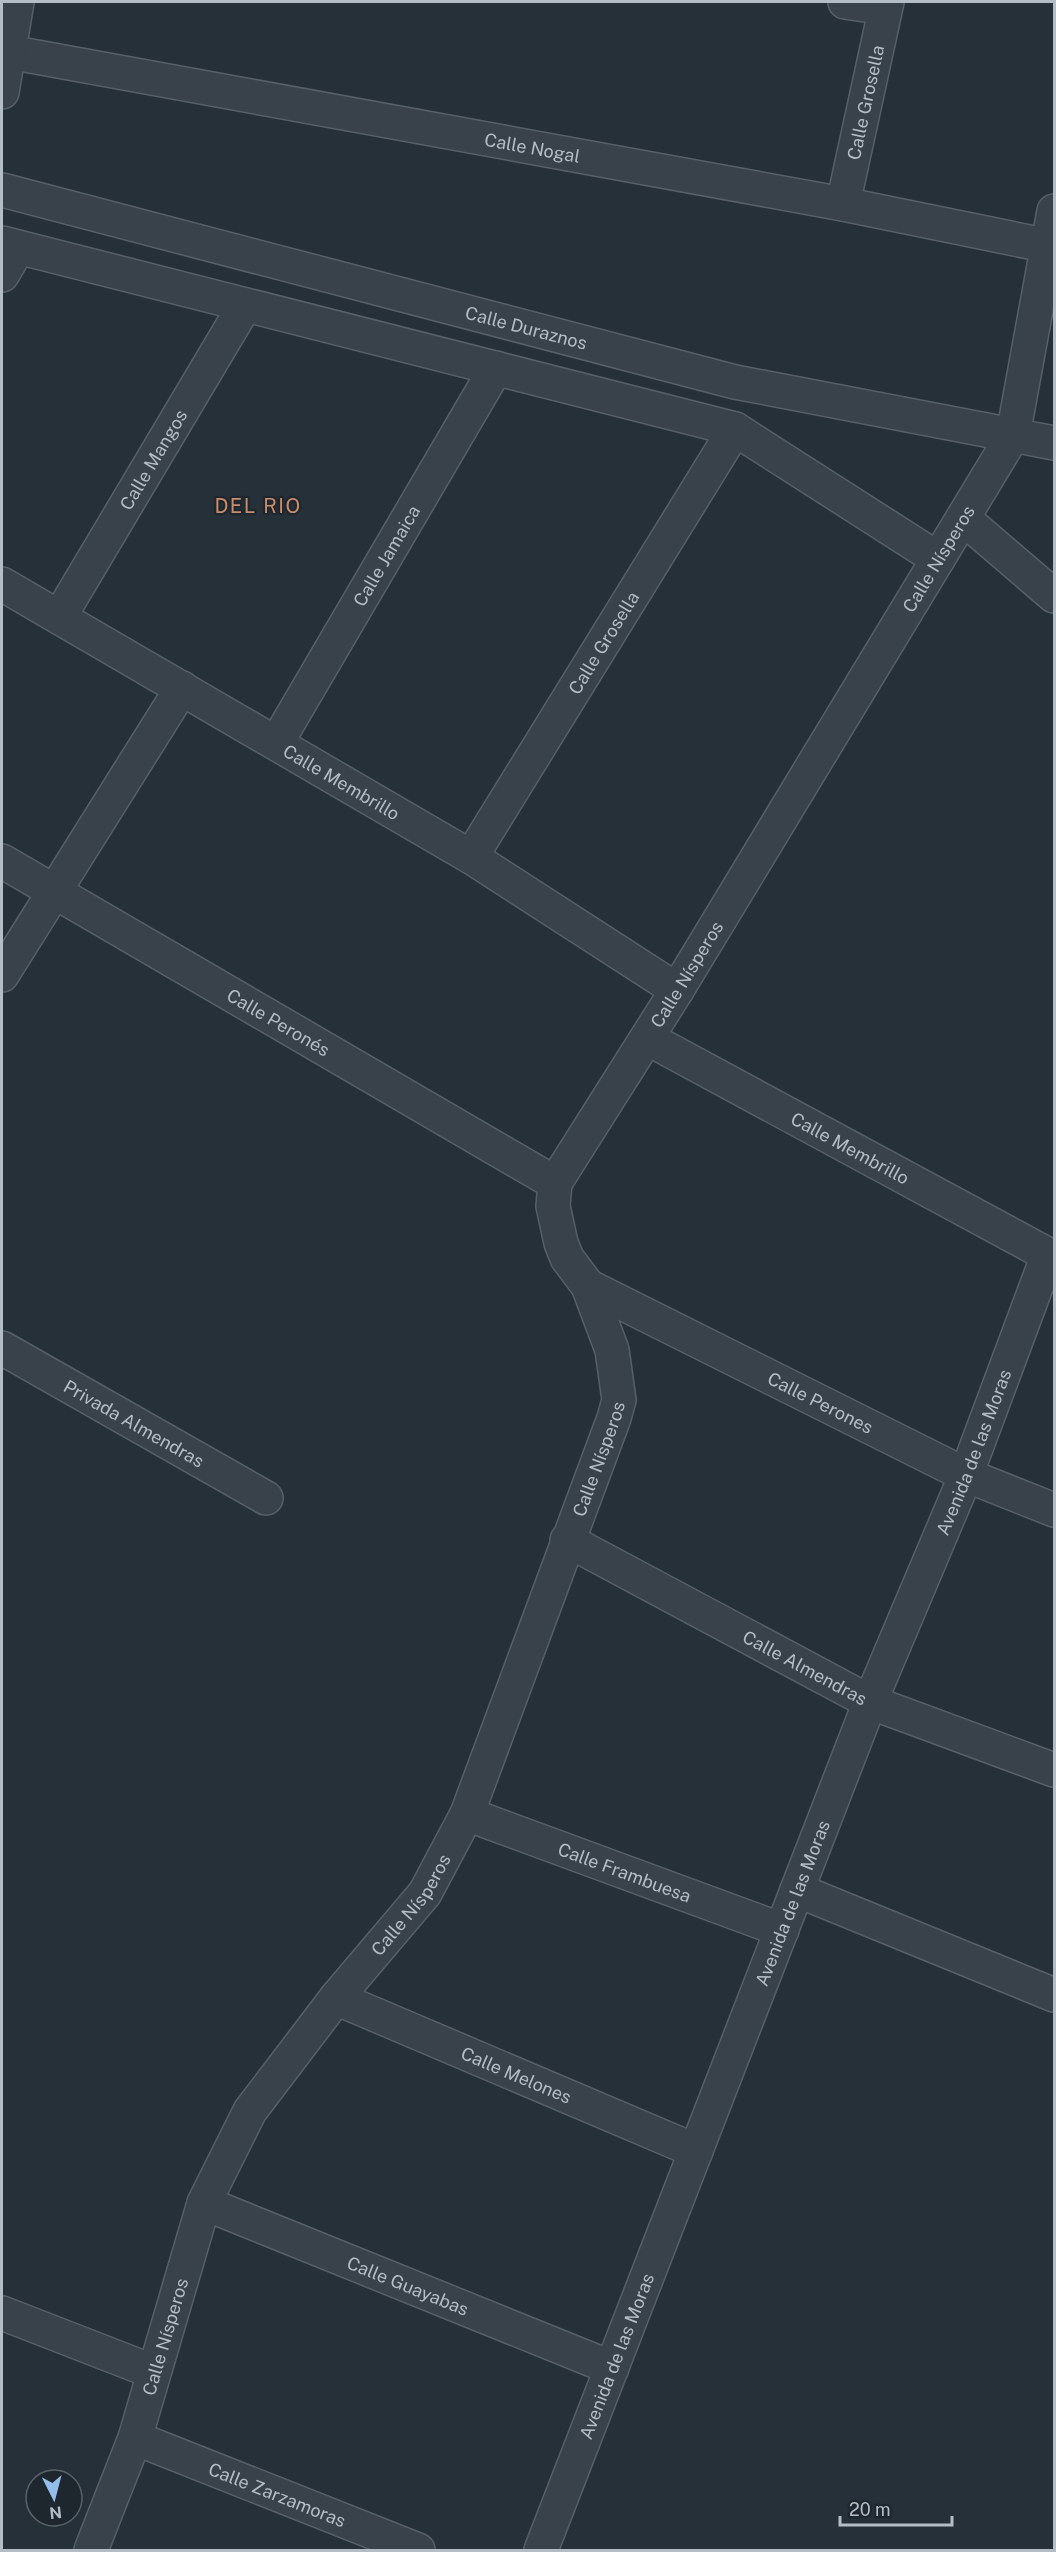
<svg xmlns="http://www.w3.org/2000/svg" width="1056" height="2552" viewBox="0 0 1056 2552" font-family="'Public Sans',sans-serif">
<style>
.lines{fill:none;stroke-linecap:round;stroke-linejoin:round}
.minor-casing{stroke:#575f67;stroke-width:36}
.minor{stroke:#39414a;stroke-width:33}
.labels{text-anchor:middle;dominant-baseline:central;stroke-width:4.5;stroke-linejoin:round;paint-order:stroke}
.street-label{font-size:18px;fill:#b4bcc5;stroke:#1e262e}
.neighbourhood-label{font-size:20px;letter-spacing:1.5px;fill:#c78d6d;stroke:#1e262e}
</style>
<rect width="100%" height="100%" fill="#263039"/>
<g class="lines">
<g class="minor-casing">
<g id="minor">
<path d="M845,2L885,8"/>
<path id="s1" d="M9,52L843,204L1054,247"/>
<path d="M2,92L17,2"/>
<path id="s2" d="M2,190L735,382L1054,443"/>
<path id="s3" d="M843,204L887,2"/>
<path d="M2,243L735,429L938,559"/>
<path d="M2,275L18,248"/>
<path d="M963,518L1054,596"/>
<path id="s4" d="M2,584L471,857L677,990"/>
<path id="s5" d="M60,616L245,305"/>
<path id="s6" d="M277,742L496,368"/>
<path id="s7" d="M471,857L735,429"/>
<path id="s8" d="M2,861L555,1183"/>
<path d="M2,975L182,688"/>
<path id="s9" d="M647,1038L1054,1258"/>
<path id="s10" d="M588,1286L966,1475L1054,1510"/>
<path id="s11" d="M2,1348L266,1498"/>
<path id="s12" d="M567,1540L870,1702L1054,1770"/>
<path id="s13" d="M467,1814L782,1930"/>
<path d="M797,1890L1054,1995"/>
<path id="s14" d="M336,1998L696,2151"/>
<path id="s15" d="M204,2203L612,2368"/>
<path d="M2,2313L154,2372"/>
<path id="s16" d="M135,2438L418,2550"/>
<path id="s17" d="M91,2550L135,2438L204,2203L250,2111L336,1998L425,1893L467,1814L614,1418L619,1400L612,1350L588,1286L567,1258L561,1243L553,1206L555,1183L677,990L1013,435L1054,211"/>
<path id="s18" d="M541,2550L870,1702L966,1475L1048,1255"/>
</g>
</g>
<use href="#minor" class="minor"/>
</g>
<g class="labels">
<g class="street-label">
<text stroke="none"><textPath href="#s3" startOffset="104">Calle Grosella</textPath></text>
<text stroke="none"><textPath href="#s1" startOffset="532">Calle Nogal</textPath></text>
<text stroke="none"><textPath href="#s2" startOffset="542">Calle Duraznos</textPath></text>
<text stroke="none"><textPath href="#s5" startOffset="182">Calle Mangos</textPath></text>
<text stroke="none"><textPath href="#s6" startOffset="216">Calle Jamaica</textPath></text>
<text stroke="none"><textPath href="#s17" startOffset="2242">Calle Nísperos</textPath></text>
<text stroke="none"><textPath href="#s7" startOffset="252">Calle Grosella</textPath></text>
<text stroke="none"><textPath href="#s4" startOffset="393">Calle Membrillo</textPath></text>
<text stroke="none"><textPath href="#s17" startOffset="1756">Calle Nísperos</textPath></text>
<text stroke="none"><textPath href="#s8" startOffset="320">Calle Peronés</textPath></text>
<text stroke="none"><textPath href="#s9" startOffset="231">Calle Membrillo</textPath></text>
<text stroke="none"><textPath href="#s10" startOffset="260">Calle Perones</textPath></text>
<text stroke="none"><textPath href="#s11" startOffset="152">Privada Almendras</textPath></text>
<text stroke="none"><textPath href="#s18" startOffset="1180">Avenida de las Moras</textPath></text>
<text stroke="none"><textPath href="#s17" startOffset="1216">Calle Nísperos</textPath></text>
<text stroke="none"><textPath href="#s12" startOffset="270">Calle Almendras</textPath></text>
<text stroke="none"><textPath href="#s13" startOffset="168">Calle Frambuesa</textPath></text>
<text stroke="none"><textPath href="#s18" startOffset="694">Avenida de las Moras</textPath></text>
<text stroke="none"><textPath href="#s17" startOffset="730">Calle Nísperos</textPath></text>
<text stroke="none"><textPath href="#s14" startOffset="196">Calle Melones</textPath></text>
<text stroke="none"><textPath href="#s15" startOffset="220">Calle Guayabas</textPath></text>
<text stroke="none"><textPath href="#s17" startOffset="226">Calle Nísperos</textPath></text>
<text stroke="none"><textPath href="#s18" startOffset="208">Avenida de las Moras</textPath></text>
<text stroke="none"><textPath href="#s16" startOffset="153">Calle Zarzamoras</textPath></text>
</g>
<g class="neighbourhood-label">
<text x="258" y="506">DEL RIO</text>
</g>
</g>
<rect width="1056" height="2552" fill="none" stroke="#b4bcc5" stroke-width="6"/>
<g transform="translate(54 2498) rotate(174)"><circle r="28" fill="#1e262e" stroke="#5a626a" stroke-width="1.5"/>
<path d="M0-4.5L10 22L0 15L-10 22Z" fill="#94bdeb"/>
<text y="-9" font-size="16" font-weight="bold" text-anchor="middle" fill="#b4bcc5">N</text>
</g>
<path d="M840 2516v9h112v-9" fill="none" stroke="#b4bcc5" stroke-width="3"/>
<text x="849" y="2516" font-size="18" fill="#b4bcc5" stroke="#1e262e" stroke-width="4.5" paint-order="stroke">20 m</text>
</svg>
